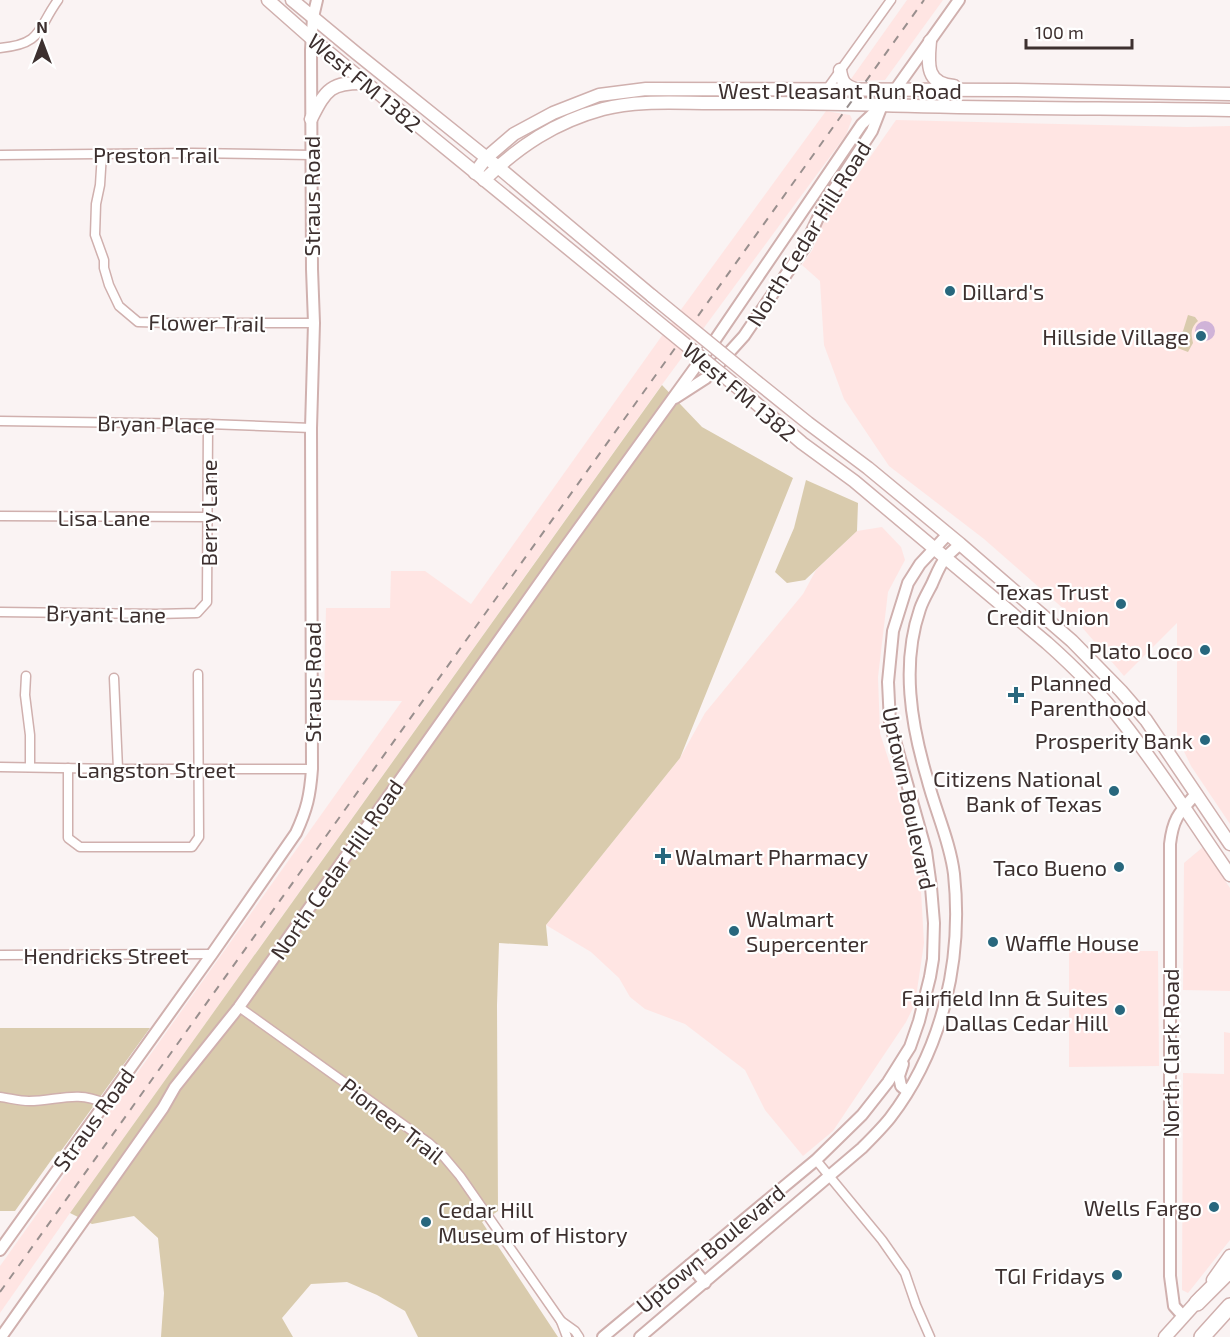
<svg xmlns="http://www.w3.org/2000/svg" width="1230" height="1337" viewBox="0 0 1230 1337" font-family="'Exo 2',sans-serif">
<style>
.built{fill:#ffe5e3}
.green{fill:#d9cbad}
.water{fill:#d0b3d8}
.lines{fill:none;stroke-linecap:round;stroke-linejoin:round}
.minor-casing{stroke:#d0b0ae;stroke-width:11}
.tertiary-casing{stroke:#d0b0ae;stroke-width:14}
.secondary-casing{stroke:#d0b0ae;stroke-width:15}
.primary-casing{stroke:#d0b0ae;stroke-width:15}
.motorway-casing{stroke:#d0b0ae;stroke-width:18}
.minor{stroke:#fff;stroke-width:8}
.tertiary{stroke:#fff;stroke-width:10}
.secondary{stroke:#fff;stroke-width:12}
.primary{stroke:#fff;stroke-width:12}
.motorway{stroke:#fff;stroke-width:15}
.rail{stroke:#998f8e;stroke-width:2;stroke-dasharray:8 8;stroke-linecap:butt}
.primary-bridge-casing{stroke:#d0b0ae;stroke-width:15;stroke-linecap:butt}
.primary-bridge{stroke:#fff;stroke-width:12}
.poi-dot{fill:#28677d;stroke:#fff;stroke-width:2}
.labels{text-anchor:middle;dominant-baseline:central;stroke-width:4.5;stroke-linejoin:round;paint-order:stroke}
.street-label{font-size:22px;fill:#3d302f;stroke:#fff}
.poi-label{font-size:22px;fill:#3d302f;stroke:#fff;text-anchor:end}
</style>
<rect width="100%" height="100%" fill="#faf3f3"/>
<g class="built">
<path d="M907,0H943L885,80L853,81L851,79Z"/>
<path d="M826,111L850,115L852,119L846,135L661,386L70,1213L0,1313V1266L402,701L324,700L326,608H390L391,571H425L471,604L661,337Z"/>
<path d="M896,120L1187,127L1230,126V824L1191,766L1177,737V623L1124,676L1074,618L984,539L889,466L844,399L824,345L820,281L802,265L813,249L822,226Z"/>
<path d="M882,527L901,547L905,560L888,592L878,677L880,733L919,856L924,943L915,1004L906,1022L833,1131L803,1156L765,1110L745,1070L685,1024L645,1009L630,997L619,978L591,952L546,925L680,758L705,713L803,594L816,570L857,531Z"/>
<path d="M1203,847L1230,888V991L1183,990L1184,863Z"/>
<path d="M1069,951H1158L1159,1066L1069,1067Z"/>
<path d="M1224,1032L1230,1033V1240L1188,1293L1182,1290L1183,1073L1224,1074Z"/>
</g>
<g class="green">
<path d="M1188,315L1195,317L1198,321C1190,328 1191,334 1193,343L1188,352L1175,347L1174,342L1183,331Z"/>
<path d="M662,385L702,427L793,478L680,758L546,925L548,946L499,943L497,1005L498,1211L482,1222L558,1337H418L405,1311L377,1295L347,1282L311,1284L282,1318L293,1337H161L164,1293L158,1238L134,1216L92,1224L70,1213Z"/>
<path d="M806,480L858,503L857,531L805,580L787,583L775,572L794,528Z"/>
<path d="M0,1028H150L61,1151L57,1152L15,1211H0Z"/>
</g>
<circle class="water" cx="1205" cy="331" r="10"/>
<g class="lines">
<g class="minor-casing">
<g id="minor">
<path d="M0,48C43,44 37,29 58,0"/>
<path d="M817,103L891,0"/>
<path d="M102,153L100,185L96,204L95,235L104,260V268L109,285L119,306L138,322L169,323H314"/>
<path d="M0,155L192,153L311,155"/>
<path d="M0,421L208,424L311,428"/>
<path d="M0,516L208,517"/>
<path d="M0,612L156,614L197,613L207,602L208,424"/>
<path d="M26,676L25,695L30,735V767"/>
<path d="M114,678L118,769"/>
<path d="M0,767L118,769H312"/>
<path d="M68,768V838L80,847H192L199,837L198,674"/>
<path d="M0,955L212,954"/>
<path d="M239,1007L429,1143L444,1157L460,1176L561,1321L567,1337"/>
<path d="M0,1097C9,1098 19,1101 29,1101C56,1101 77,1090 104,1103"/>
<path d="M816,1160L882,1240L905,1273L916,1305L930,1337"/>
<path d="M561,1321L575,1331L579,1337"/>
</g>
</g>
<g class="tertiary-casing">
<g id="tertiary">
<path d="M675,398L706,378L744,336L804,248L825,203L872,131L881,108"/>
<path d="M903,1064L899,1076L901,1086L907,1091"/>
<path d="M0,1250L212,954L296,833C307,809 310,796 312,769L311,428L314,323L312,269L311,50L313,17L317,0"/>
<path d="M690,1265L705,1283"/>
<path d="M1183,1316L1174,1306L1170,1276V844C1173,818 1179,813 1196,794"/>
<path d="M1,1337L163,1108L175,1087L239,1007L558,557L715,340L862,124L882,105L895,90L959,0"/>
<path d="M603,1337L816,1160L862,1115L888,1082L910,1047L919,1021L930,977L933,959L934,923L931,887L926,851L890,723L888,682L893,631L908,583L920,564L948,534"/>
<path d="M640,1337L862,1148C872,1138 882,1128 890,1118C943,1049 963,959 954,874C950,841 935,810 927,778C911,724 901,664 920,609C923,600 928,592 932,584C936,575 940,564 947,556C951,552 956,548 960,544"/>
</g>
</g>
<g class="secondary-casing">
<g id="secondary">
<path d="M930,41C928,63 925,84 954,86"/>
<path d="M840,70C842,82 844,85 855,89"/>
<path d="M475,173L486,158L514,134L553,113L599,95L646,89L1015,90L1230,94"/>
<path d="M484,180C519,146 555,122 603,109C638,100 676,103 712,103C768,103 824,103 880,105C997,109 1113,108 1230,110"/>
<path d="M1213,1280L1230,1256"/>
<path d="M1165,1337L1202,1296"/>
</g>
</g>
<g class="primary-casing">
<g id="primary">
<path d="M268,0L311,38L641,308"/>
<path d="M292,0L356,53L498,167L652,296"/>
<path d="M311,119C326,89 331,82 366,83"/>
<path d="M752,378L808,423L868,468L960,544L1072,641L1121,691L1146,720L1230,844"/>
<path d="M742,391L802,443L854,481L1047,643C1074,667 1099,692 1121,720C1160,769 1194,823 1230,875"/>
</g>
</g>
<g class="motorway-casing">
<g id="motorway">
<path d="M1197,1303L1230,1270"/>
<path d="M1202,1337L1230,1306"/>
</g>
</g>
<use href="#minor" class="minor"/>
<use href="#tertiary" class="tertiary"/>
<use href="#secondary" class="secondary"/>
<use href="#primary" class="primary"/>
<use href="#motorway" class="motorway"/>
<path class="rail" d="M0,1292L924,0"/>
<g class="primary-bridge-casing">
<g id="primary-bridge">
<path d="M652,296L752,378"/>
<path d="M641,308L742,391"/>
</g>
</g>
<use href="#primary-bridge" class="primary-bridge"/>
</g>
<g class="poi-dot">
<circle cx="950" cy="291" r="6"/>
<circle cx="1201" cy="336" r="6"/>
<circle cx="1121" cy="604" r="6"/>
<circle cx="1205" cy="650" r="6"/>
<path d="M1013 686h6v6h6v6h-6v6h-6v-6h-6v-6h6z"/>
<circle cx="1205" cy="740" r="6"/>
<circle cx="1114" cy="791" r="6"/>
<path d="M660 847h6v6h6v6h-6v6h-6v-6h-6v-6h6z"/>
<circle cx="1119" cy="867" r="6"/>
<circle cx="734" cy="931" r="6"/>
<circle cx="993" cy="942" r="6"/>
<circle cx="1120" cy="1010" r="6"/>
<circle cx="1214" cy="1207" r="6"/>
<circle cx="426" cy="1222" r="6"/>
<circle cx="1117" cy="1275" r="6"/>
</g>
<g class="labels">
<g class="street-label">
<text transform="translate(365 82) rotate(40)">West FM 1382</text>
<text x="840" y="90">West Pleasant Run Road</text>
<text x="156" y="154">Preston Trail</text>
<text transform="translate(311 196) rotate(-90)">Straus Road</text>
<text transform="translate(808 233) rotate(-58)">North Cedar Hill Road</text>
<text transform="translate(207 322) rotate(1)">Flower Trail</text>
<text transform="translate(740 391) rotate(40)">West FM 1382</text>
<text transform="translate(156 423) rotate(1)">Bryan Place</text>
<text transform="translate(208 513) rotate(-90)">Berry Lane</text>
<text x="104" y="517">Lisa Lane</text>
<text transform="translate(106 613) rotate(1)">Bryant Lane</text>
<text transform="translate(312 682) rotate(-90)">Straus Road</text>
<text x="156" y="769">Langston Street</text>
<text transform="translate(910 798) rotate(78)">Uptown Boulevard</text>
<text transform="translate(336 869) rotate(-55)">North Cedar Hill Road</text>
<text x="106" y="955">Hendricks Street</text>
<text transform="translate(1170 1053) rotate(-90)">North Clark Road</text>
<text transform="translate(93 1119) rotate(-54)">Straus Road</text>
<text transform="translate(393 1120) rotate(38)">Pioneer Trail</text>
<text transform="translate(710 1248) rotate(-40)">Uptown Boulevard</text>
</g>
<g class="poi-label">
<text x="962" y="291" text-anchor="start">Dillard's</text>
<text x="1189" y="336">Hillside Village</text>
<text x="1109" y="591">Texas Trust<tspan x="1109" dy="25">Credit Union</tspan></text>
<text x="1193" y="650">Plato Loco</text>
<text x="1030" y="682" text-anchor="start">Planned<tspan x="1030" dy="25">Parenthood</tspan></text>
<text x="1193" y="740">Prosperity Bank</text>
<text x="1102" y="778">Citizens National<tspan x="1102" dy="25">Bank of Texas</tspan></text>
<text x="675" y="856" text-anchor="start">Walmart Pharmacy</text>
<text x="1107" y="867">Taco Bueno</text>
<text x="746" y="918" text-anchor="start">Walmart<tspan x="746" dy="25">Supercenter</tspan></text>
<text x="1005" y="942" text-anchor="start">Waffle House</text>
<text x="1108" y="997">Fairfield Inn &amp; Suites<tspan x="1108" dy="25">Dallas Cedar Hill</tspan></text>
<text x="1202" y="1207">Wells Fargo</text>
<text x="438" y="1209" text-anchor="start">Cedar Hill<tspan x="438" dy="25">Museum of History</tspan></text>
<text x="1105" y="1275">TGI Fridays</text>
</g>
</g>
<g transform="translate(42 42)" stroke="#ffffff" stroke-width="4.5" paint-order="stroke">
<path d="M0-4.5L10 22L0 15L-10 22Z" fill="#3d302f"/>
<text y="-9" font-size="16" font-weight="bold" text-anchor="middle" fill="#3d302f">N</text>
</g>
<path d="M1026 39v9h106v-9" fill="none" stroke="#3d302f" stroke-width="3"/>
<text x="1035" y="39" font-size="18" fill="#3d302f" stroke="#ffffff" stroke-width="4.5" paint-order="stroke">100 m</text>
</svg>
